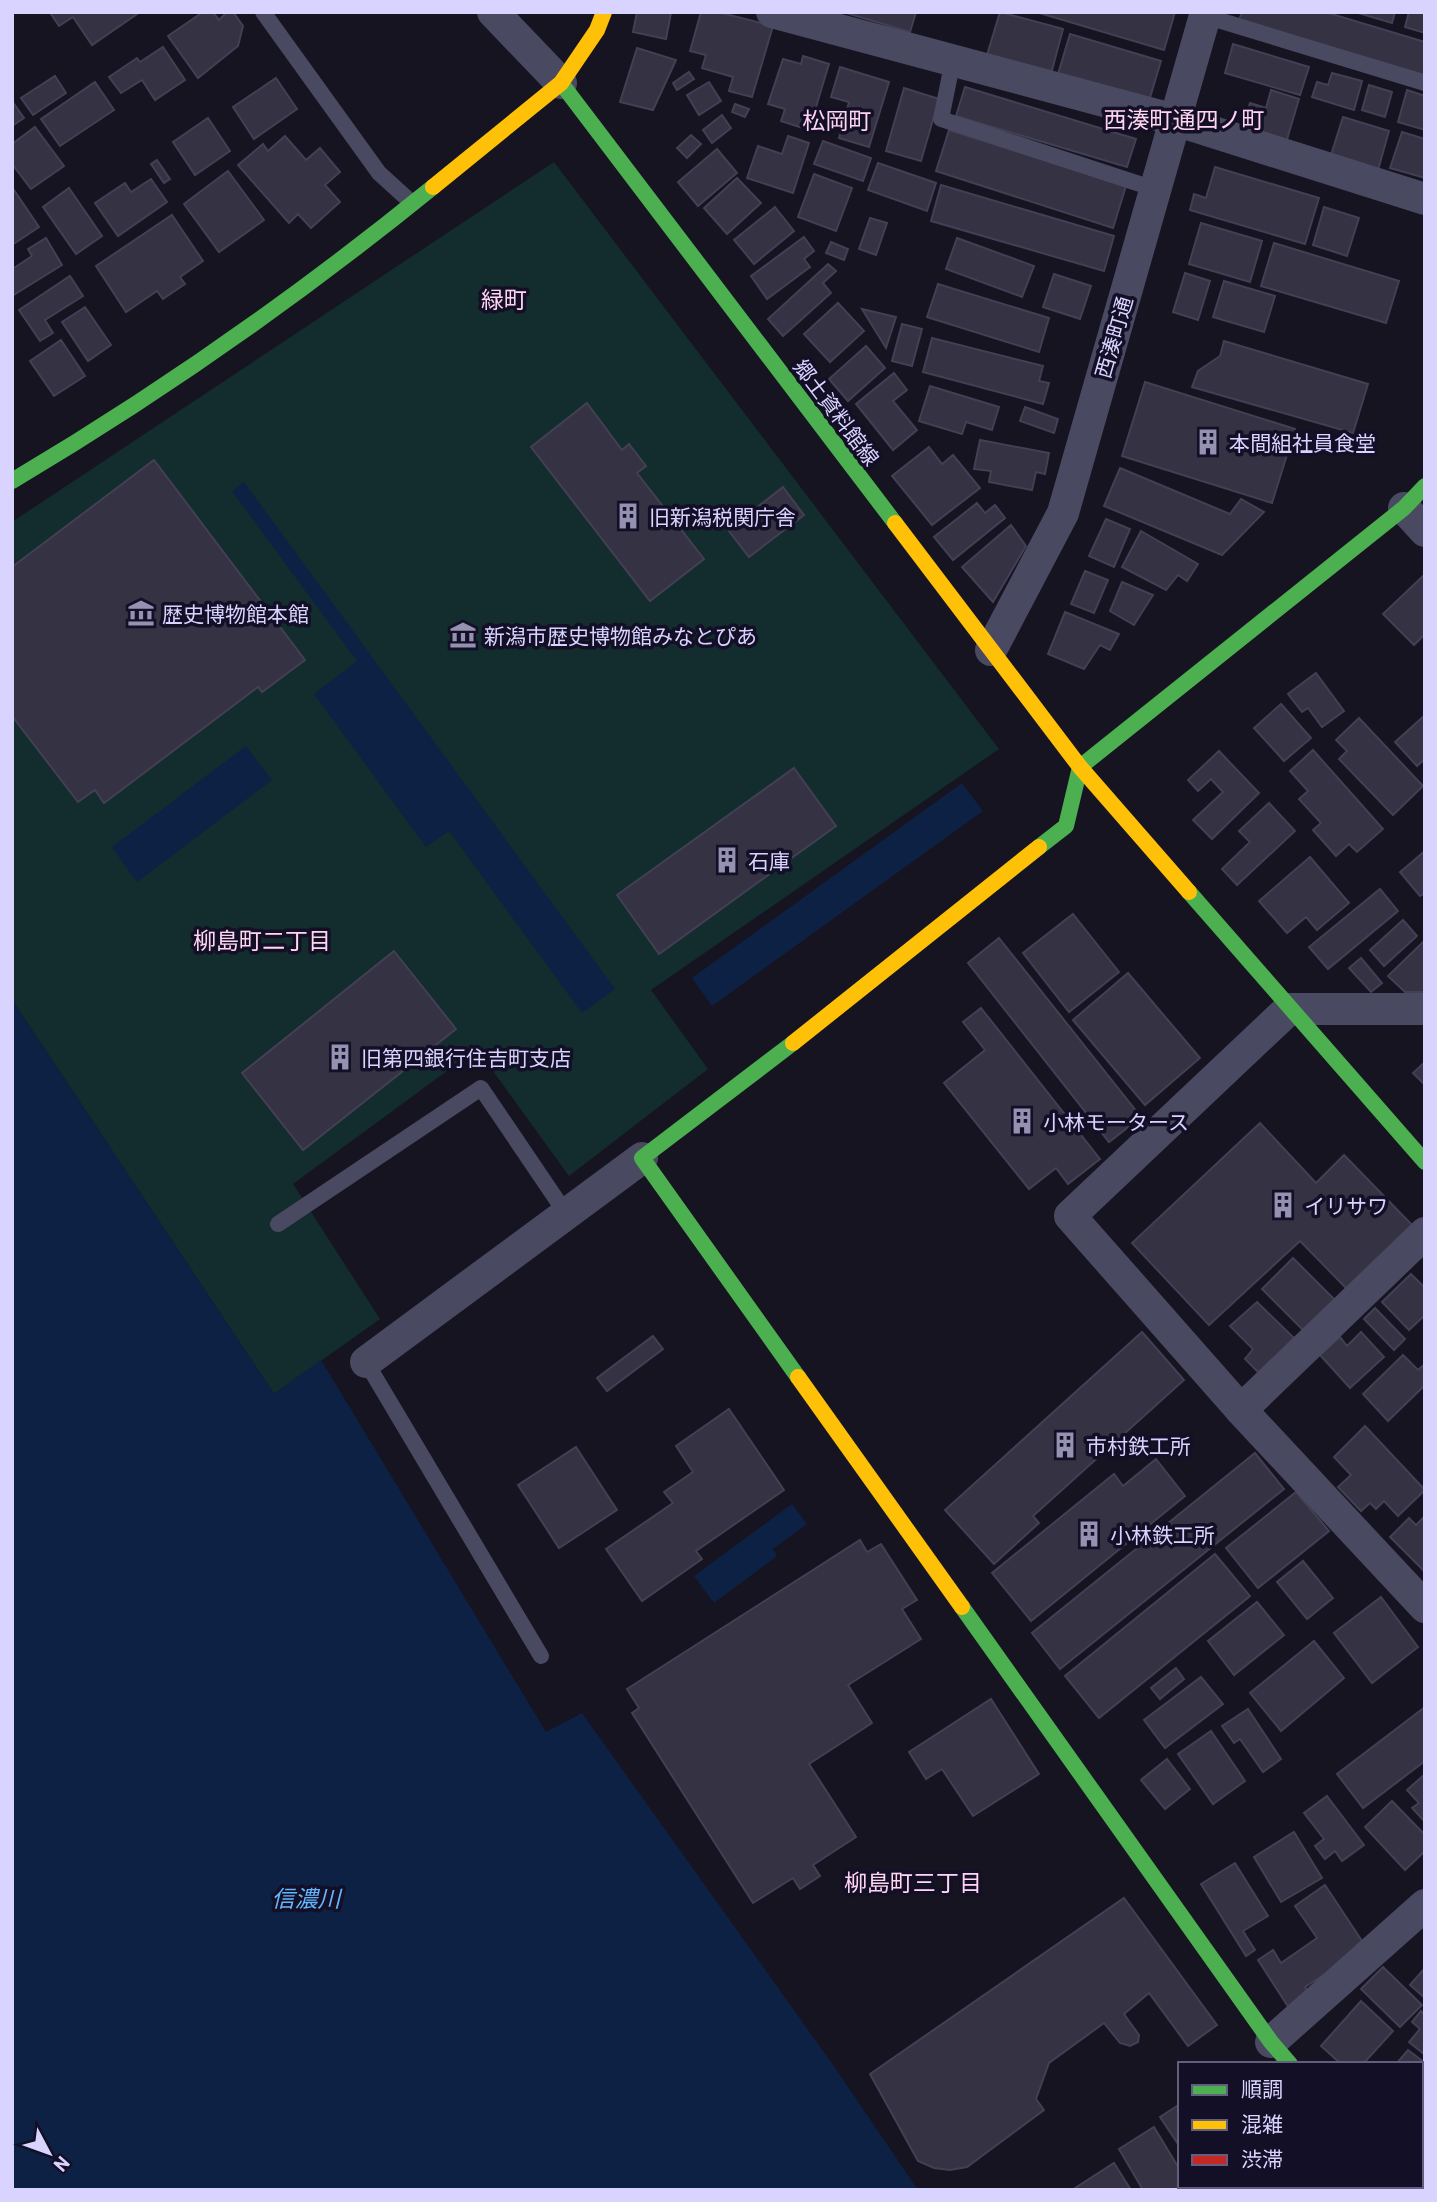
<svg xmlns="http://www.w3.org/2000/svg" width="1437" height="2202" viewBox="0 0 1437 2202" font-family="Barlow,'Noto Sans JP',sans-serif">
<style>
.green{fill:#132c2d}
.water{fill:#0d2144}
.building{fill:#343243;stroke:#433f54;stroke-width:2}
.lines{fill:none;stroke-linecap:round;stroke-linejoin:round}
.lane{stroke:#4a4962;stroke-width:16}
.street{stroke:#4a4962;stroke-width:32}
.fast{stroke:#4caf50;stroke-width:16}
.slow{stroke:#ffc107;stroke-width:16}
.jam{stroke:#c62828;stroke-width:16}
.labels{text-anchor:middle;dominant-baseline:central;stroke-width:7;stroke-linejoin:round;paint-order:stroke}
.street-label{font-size:21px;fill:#d9d4ff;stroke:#130f26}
.poi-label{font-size:21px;fill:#d9d4ff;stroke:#130f26;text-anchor:start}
.neighbourhood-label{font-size:23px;fill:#ffd6f0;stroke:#130f26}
.water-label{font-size:23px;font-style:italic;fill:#62b6ff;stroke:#130f26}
</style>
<rect width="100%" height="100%" fill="#161421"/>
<path class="green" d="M554,162L999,749L651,990L708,1069L569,1176L477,1049L293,1184L380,1319L274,1394L12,1000V522Z"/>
<g class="water">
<path d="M244,482L615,989L582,1013L449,831L426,847L314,694L357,661L232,491Z"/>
<path d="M246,746L272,780L137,882L112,847Z"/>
<path d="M962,783L983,811L712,1006L692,978Z"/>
<path d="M12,1000L274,1394L321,1360L546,1732L582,1713L831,2062L918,2190H12Z"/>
<path d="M792,1504L807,1524L773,1549L777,1556L714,1603L694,1576Z"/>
</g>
<g class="building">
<path d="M54,12H140L92,45L73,17L59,26L51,14Z"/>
<path d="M203,12H213L219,20L227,12H233L243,26L238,46L198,78L168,36Z"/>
<path d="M637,12L671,13L666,39L633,32Z"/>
<path d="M701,12H718L773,26L752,97L729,91L733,77L702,68L706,55L690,51Z"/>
<path d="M843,12H916L910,32Z"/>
<path d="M1000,12L1063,29L1051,74L987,55Z"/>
<path d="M1036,12H1175L1164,50Z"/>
<path d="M1242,12H1325L1425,42V75L1239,20Z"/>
<path d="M1355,12H1395L1392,23Z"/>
<path d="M1409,12H1425V33L1405,27Z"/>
<path d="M1070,34L1161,61L1149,101L1058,74Z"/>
<path d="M1233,44L1309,67L1300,95L1225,73Z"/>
<path d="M163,47L185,80L155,100L142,80L121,93L109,77L137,58L140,62Z"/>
<path d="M637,48L676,60L653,110L620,102Z"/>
<path d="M803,56L829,64L809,130L781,121L785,109L768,104L783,59L801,64Z"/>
<path d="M840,67L889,82L869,147L839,138L849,102L831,97Z"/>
<path d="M689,72L694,79L677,90L673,83Z"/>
<path d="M1332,73L1362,81L1354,110L1312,97L1317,82L1328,85Z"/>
<path d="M55,76L66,93L33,115L21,98Z"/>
<path d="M276,78L297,109L254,139L233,107Z"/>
<path d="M95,82L114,110L60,146L41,119Z"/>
<path d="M709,82L721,101L699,115L687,95Z"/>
<path d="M1369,85L1392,92L1385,117L1362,110Z"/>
<path d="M965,87L1136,139L1127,167L956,116Z"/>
<path d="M904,88L939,99L921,161L886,151Z"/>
<path d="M1271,90L1299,99L1286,143L1243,126L1250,103L1266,108Z"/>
<path d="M1407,90L1425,96V130L1398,122Z"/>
<path d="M12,101L24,118L12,126Z"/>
<path d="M735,104L749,109L745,117L732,112Z"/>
<path d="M722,115L731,128L712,143L703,130Z"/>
<path d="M1343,117L1389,131L1378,170L1331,155Z"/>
<path d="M208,118L230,151L195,175L173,142Z"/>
<path d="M35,127L64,166L31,189L12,164V144Z"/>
<path d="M949,130L1126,186L1113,228L936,171Z"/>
<path d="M1402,132L1425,139V178L1390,168Z"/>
<path d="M691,135L701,144L687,158L677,148Z"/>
<path d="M285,136L306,160L320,148L340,172L325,185L340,202L311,228L298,214L289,223L238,165L263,144L268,151Z"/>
<path d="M788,136L809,143L793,193L747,178L758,146L782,154Z"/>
<path d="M823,141L871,158L863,181L814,164Z"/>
<path d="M717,149L737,173L698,206L678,182Z"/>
<path d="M157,160L170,179L164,183L151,164Z"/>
<path d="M878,163L936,183L927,211L868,190Z"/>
<path d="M1215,167L1319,198L1305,244L1190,210L1194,194L1206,198Z"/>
<path d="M228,171L264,220L219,252L184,204Z"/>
<path d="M814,174L852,188L836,231L798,217Z"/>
<path d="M737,178L761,203L727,234L704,208Z"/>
<path d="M151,179L167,202L118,236L95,203L125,183L131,192Z"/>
<path d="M941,185L1114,236L1104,271L931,221Z"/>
<path d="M12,187L39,227L12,245Z"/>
<path d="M69,188L102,236L76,254L43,207Z"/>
<path d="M775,207L794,231L754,264L734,240Z"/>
<path d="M1324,207L1359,218L1347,256L1313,245Z"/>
<path d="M172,215L203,261L180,277L185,284L163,299L157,291L126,312L96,266Z"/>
<path d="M870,218L887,223L876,255L859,249Z"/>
<path d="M1201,223L1262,241L1250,282L1189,264Z"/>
<path d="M804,237L814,251L804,259L810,267L767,299L751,276Z"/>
<path d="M46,238L62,265L12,296V266L14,268L32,256L28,249Z"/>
<path d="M957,238L1034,266L1022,297L946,269Z"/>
<path d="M831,242L848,249L844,260L826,253Z"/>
<path d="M1274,243L1399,281L1386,323L1261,286Z"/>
<path d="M828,264L836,271L823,283L831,293L783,336L768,319Z"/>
<path d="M1185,273L1210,281L1198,320L1173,312Z"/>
<path d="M1054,274L1091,286L1080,319L1043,307Z"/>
<path d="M70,276L83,296L45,320L53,333L40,341L19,310Z"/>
<path d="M1224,281L1275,296L1264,332L1213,317Z"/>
<path d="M938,284L1049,318L1039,352L927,317Z"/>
<path d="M838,303L864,331L830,362L804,334Z"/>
<path d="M85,307L111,345L88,361L62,322Z"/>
<path d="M862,309L896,317L886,348Z"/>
<path d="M902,324L922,329L912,366L892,361Z"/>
<path d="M932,338L1043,366L1039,381L1049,383L1043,404L923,372Z"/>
<path d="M61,340L85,376L54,396L30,361Z"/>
<path d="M1224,341L1368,384L1353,433L1192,387L1198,371L1220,356Z"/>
<path d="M866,346L885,368L848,401L829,379Z"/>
<path d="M894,373L907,390L893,401L917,430L893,450L856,404Z"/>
<path d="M1145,382L1295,429L1272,503L1122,456Z"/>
<path d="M930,386L999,407L992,430L966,422L962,434L919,421Z"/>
<path d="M587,403L622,450L629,444L646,466L637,473L704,559L650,601L531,447Z"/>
<path d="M1025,407L1058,419L1054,433L1020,421Z"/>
<path d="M980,440L1049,453L1045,474L1036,472L1032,490L989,482L991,471L974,469Z"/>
<path d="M929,447L942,464L953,455L980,488L932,525L892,476Z"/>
<path d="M154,460L305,660L262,692L258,687L104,803L95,790L78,802L12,716V567Z"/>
<path d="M1120,468L1230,514L1241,499L1264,512L1222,555L1104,506Z"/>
<path d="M783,487L804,515L749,557L728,530Z"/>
<path d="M977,503L985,513L995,505L1005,518L953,560L934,537Z"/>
<path d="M1106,519L1130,529L1114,567L1089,556Z"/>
<path d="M1011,525L1026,546L993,602L962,567Z"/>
<path d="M1141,531L1198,564L1187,581L1178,575L1166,590L1122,567Z"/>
<path d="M1085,571L1108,580L1094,613L1071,604Z"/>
<path d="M1425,574V634L1414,645L1383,614Z"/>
<path d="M1122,582L1153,595L1134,625L1110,611Z"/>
<path d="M1065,612L1119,634L1110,650L1100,645L1084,669L1048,654Z"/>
<path d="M1316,673L1344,711L1322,727L1308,708L1302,712L1288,694Z"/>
<path d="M1281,704L1311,738L1284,761L1254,728Z"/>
<path d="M1425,715V759L1417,766L1395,742Z"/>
<path d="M1359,718L1423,786L1393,815L1339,759L1347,751L1336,740Z"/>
<path d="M1313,750L1383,829L1357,852L1349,844L1336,856L1313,830L1321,823L1299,799L1308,791L1290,771Z"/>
<path d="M1219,751L1259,793L1212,839L1193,820L1223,792L1211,779L1198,791L1188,780Z"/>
<path d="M794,768L836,826L659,954L617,895Z"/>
<path d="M1269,803L1295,831L1237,885L1222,869L1250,842L1239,831Z"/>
<path d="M1425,851V893L1420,896L1400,872Z"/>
<path d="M1310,857L1349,903L1317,930L1306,917L1287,933L1259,901Z"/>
<path d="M1380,889L1398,911L1328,969L1309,947Z"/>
<path d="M1073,914L1119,972L1069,1012L1023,953Z"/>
<path d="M1403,920L1417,936L1384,966L1370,950Z"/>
<path d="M999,938L1141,1117L1109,1142L968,963Z"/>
<path d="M1424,941L1425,992H1405L1388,976Z"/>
<path d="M394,951L456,1029L303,1150L242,1073Z"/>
<path d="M1361,958L1382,983L1371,992L1349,968Z"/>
<path d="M1128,973L1200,1058L1145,1105L1073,1020Z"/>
<path d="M981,1008L1100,1159L1068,1184L1056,1168L1029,1189L944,1083L985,1050L963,1022Z"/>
<path d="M1425,1062V1085L1413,1073Z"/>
<path d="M1260,1123L1316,1183L1344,1155L1414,1227L1348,1290L1300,1241L1209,1325L1132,1243Z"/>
<path d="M1293,1258L1338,1303L1307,1334L1262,1289Z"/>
<path d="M1411,1274L1425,1288V1315L1409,1330L1382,1302Z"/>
<path d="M1257,1302L1298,1342L1263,1377L1245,1359L1253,1349L1230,1326Z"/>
<path d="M1375,1308L1405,1339L1394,1350L1364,1319Z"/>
<path d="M1142,1332L1184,1380L1033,1516L1039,1523L994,1564L945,1510Z"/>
<path d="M1361,1332L1384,1357L1350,1388L1320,1355L1340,1337L1347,1346Z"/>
<path d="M653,1336L663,1349L607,1391L597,1378Z"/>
<path d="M1403,1355L1418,1370L1425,1364V1385L1388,1421L1363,1394Z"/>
<path d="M729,1409L784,1490L696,1551L702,1559L642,1601L606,1549L673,1503L664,1492L693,1472L676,1446Z"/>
<path d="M1365,1426L1425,1490L1398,1516L1384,1501L1376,1509L1370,1503L1361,1511L1338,1487L1351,1475L1334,1457Z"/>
<path d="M576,1447L617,1510L559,1548L518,1485Z"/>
<path d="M1255,1453L1284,1489L1060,1669L1032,1633Z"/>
<path d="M1156,1459L1185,1496L1031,1621L992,1573L1114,1474L1123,1486Z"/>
<path d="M1296,1492L1329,1531L1258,1588L1226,1548Z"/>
<path d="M1425,1516V1572L1390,1537L1409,1518L1416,1525Z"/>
<path d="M860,1540L867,1552L881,1544L917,1600L902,1609L921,1639L848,1685L872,1723L809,1764L856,1837L813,1865L820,1876L800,1889L793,1878L753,1903L632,1713L639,1708L627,1689Z"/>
<path d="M1215,1554L1250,1596L1099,1718L1065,1676Z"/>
<path d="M1303,1561L1333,1598L1307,1619L1277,1582Z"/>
<path d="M1381,1597L1418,1647L1372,1683L1334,1633Z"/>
<path d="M1257,1602L1284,1635L1234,1675L1208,1641Z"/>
<path d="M1314,1641L1344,1678L1281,1731L1250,1693Z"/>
<path d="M1176,1668L1184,1679L1160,1699L1151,1688Z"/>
<path d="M1201,1677L1223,1704L1165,1748L1144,1720Z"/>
<path d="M991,1699L1039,1774L973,1816L942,1769L926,1779L909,1752Z"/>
<path d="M1425,1707V1761L1363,1808L1337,1774Z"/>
<path d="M1248,1709L1281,1759L1263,1772L1240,1739L1234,1743L1222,1726Z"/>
<path d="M1211,1731L1245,1781L1213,1804L1178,1754Z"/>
<path d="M1167,1759L1190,1789L1165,1809L1141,1780Z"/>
<path d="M1425,1774V1822L1412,1808L1419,1803L1407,1790Z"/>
<path d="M1327,1796L1364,1845L1342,1861L1335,1851L1325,1859L1315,1846L1324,1839L1304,1813Z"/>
<path d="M1392,1801L1425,1835V1851L1405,1870L1365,1827Z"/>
<path d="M1294,1832L1322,1878L1281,1902L1254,1857Z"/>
<path d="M1235,1863L1268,1916L1243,1931L1255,1950L1246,1956L1201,1884Z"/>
<path d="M1325,1885L1366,1947L1305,1987L1310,1994L1289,2008L1258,1960L1273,1950L1281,1963L1317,1938L1295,1906Z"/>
<path d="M1124,1898L1217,2025L1188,2046L1149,1993L1124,2014L1139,2035L1138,2042L1130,2046L1120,2043L1104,2023L1049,2063L1036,2099L1044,2110L967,2167L950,2170L934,2168L918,2161L870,2074Z"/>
<path d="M1383,1967L1422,2005L1400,2027L1361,1989Z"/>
<path d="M1424,1969L1425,1970V1998L1410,1985Z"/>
<path d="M1361,2001L1393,2031L1363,2064H1341L1321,2046Z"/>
<path d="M1421,2011L1425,2015V2055L1409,2042L1420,2029L1412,2022Z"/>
<path d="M1408,2050L1425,2063V2069L1421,2073V2064H1396Z"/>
<path d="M1425,2083V2145L1421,2141V2086Z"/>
<path d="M1180,2104V2147L1160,2117Z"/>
<path d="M1154,2127L1180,2170V2186H1184L1178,2190H1143L1119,2149Z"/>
<path d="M1114,2163L1131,2190H1076L1075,2188Z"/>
</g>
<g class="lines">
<g class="lane">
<path d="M263,12L379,173L412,203"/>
<path d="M1205,16L1425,83"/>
<path d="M953,60L941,119L1155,189"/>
<path d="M278,1224L481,1088L567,1215"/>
<path d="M366,1362L541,1656"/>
</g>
<g class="street">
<path d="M493,12L561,83"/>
<path d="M772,12L1175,120L1425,199"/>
<path d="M1404,508L1425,531"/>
<path d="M991,650L1063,513L1206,12"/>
<path d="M1425,1009H1289L1070,1216L1241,1410L1425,1607"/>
<path d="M366,1362L642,1158"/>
<path d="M1241,1410L1425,1233"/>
<path d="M1271,2042L1425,1905"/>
</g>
<g class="fast">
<path d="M561,83L895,523"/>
<path d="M12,481C159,394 300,295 433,187"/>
<path d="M1039,847L1066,826L1080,767L1404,508L1425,486"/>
<path d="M1189,892L1425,1162"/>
<path d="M793,1043L642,1158L798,1377"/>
<path d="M962,1607L1271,2042L1290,2064"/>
</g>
<g class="slow">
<path d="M433,187L561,83L597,30L604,12"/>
<path d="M895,523L1080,767L1189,892"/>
<path d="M793,1043L1039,847"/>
<path d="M798,1377L962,1607"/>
</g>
<path class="jam" d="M1421,2186L1424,2190"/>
</g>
<defs>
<g id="building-bare" transform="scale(2.1)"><path d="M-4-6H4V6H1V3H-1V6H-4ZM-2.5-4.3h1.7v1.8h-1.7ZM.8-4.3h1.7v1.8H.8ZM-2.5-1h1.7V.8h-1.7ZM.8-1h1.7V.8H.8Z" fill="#9591b1" stroke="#130f26" stroke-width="2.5" paint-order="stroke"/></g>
<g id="museum-bare" transform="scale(2.1)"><path d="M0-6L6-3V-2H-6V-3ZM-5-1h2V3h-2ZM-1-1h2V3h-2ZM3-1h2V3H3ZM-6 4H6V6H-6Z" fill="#9591b1" stroke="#130f26" stroke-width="2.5" paint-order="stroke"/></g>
</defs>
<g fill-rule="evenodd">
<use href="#building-bare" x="1208" y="442"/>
<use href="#building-bare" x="628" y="516"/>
<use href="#museum-bare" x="141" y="613"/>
<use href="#museum-bare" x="463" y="635"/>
<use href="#building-bare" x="727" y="860"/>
<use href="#building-bare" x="340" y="1057"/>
<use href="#building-bare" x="1022" y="1121"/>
<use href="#building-bare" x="1283" y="1205"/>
<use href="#building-bare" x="1065" y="1445"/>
<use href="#building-bare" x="1089" y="1534"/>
</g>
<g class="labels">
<g class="street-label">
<text transform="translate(1113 337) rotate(-74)">西湊町通</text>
<text transform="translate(837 412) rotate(53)">郷土資料館線</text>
</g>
<g class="poi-label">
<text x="1229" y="442">本間組社員食堂</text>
<text x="649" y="516">旧新潟税関庁舎</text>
<text x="162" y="613">歴史博物館本館</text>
<text x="484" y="635">新潟市歴史博物館みなとぴあ</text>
<text x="748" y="860">石庫</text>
<text x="361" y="1057">旧第四銀行住吉町支店</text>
<text x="1043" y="1121">小林モータース</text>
<text x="1304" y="1205">イリサワ</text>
<text x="1086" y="1445">市村鉄工所</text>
<text x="1110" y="1534">小林鉄工所</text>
</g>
<g class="neighbourhood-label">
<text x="1184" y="119">西湊町通四ノ町</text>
<text x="837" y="120">松岡町</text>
<text x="504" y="299">緑町</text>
<text x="262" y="940">柳島町二丁目</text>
<text x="913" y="1882">柳島町三丁目</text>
</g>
<g class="water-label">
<text x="306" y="1898">信濃川</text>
</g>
</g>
<rect width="1437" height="2202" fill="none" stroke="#d9d4ff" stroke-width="28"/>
<rect x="1178" y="2062" width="245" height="126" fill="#130f26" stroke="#625e7d" stroke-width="2"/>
<rect x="1192" y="2085" width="35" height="10" fill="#4caf50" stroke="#625e7d" stroke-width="2"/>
<text x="1241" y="2097" font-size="21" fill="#d9d4ff">順調</text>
<rect x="1192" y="2120" width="35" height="10" fill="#ffc107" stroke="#625e7d" stroke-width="2"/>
<text x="1241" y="2132" font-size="21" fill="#d9d4ff">混雑</text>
<rect x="1192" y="2155" width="35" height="10" fill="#c62828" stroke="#625e7d" stroke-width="2"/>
<text x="1241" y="2167" font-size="21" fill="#d9d4ff">渋滞</text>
<g transform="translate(49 2153) rotate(131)" stroke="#130f26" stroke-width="5" paint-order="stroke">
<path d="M0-5L12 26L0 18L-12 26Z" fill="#d9d4ff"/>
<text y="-10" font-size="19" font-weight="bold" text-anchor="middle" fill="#d9d4ff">N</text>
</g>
</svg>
